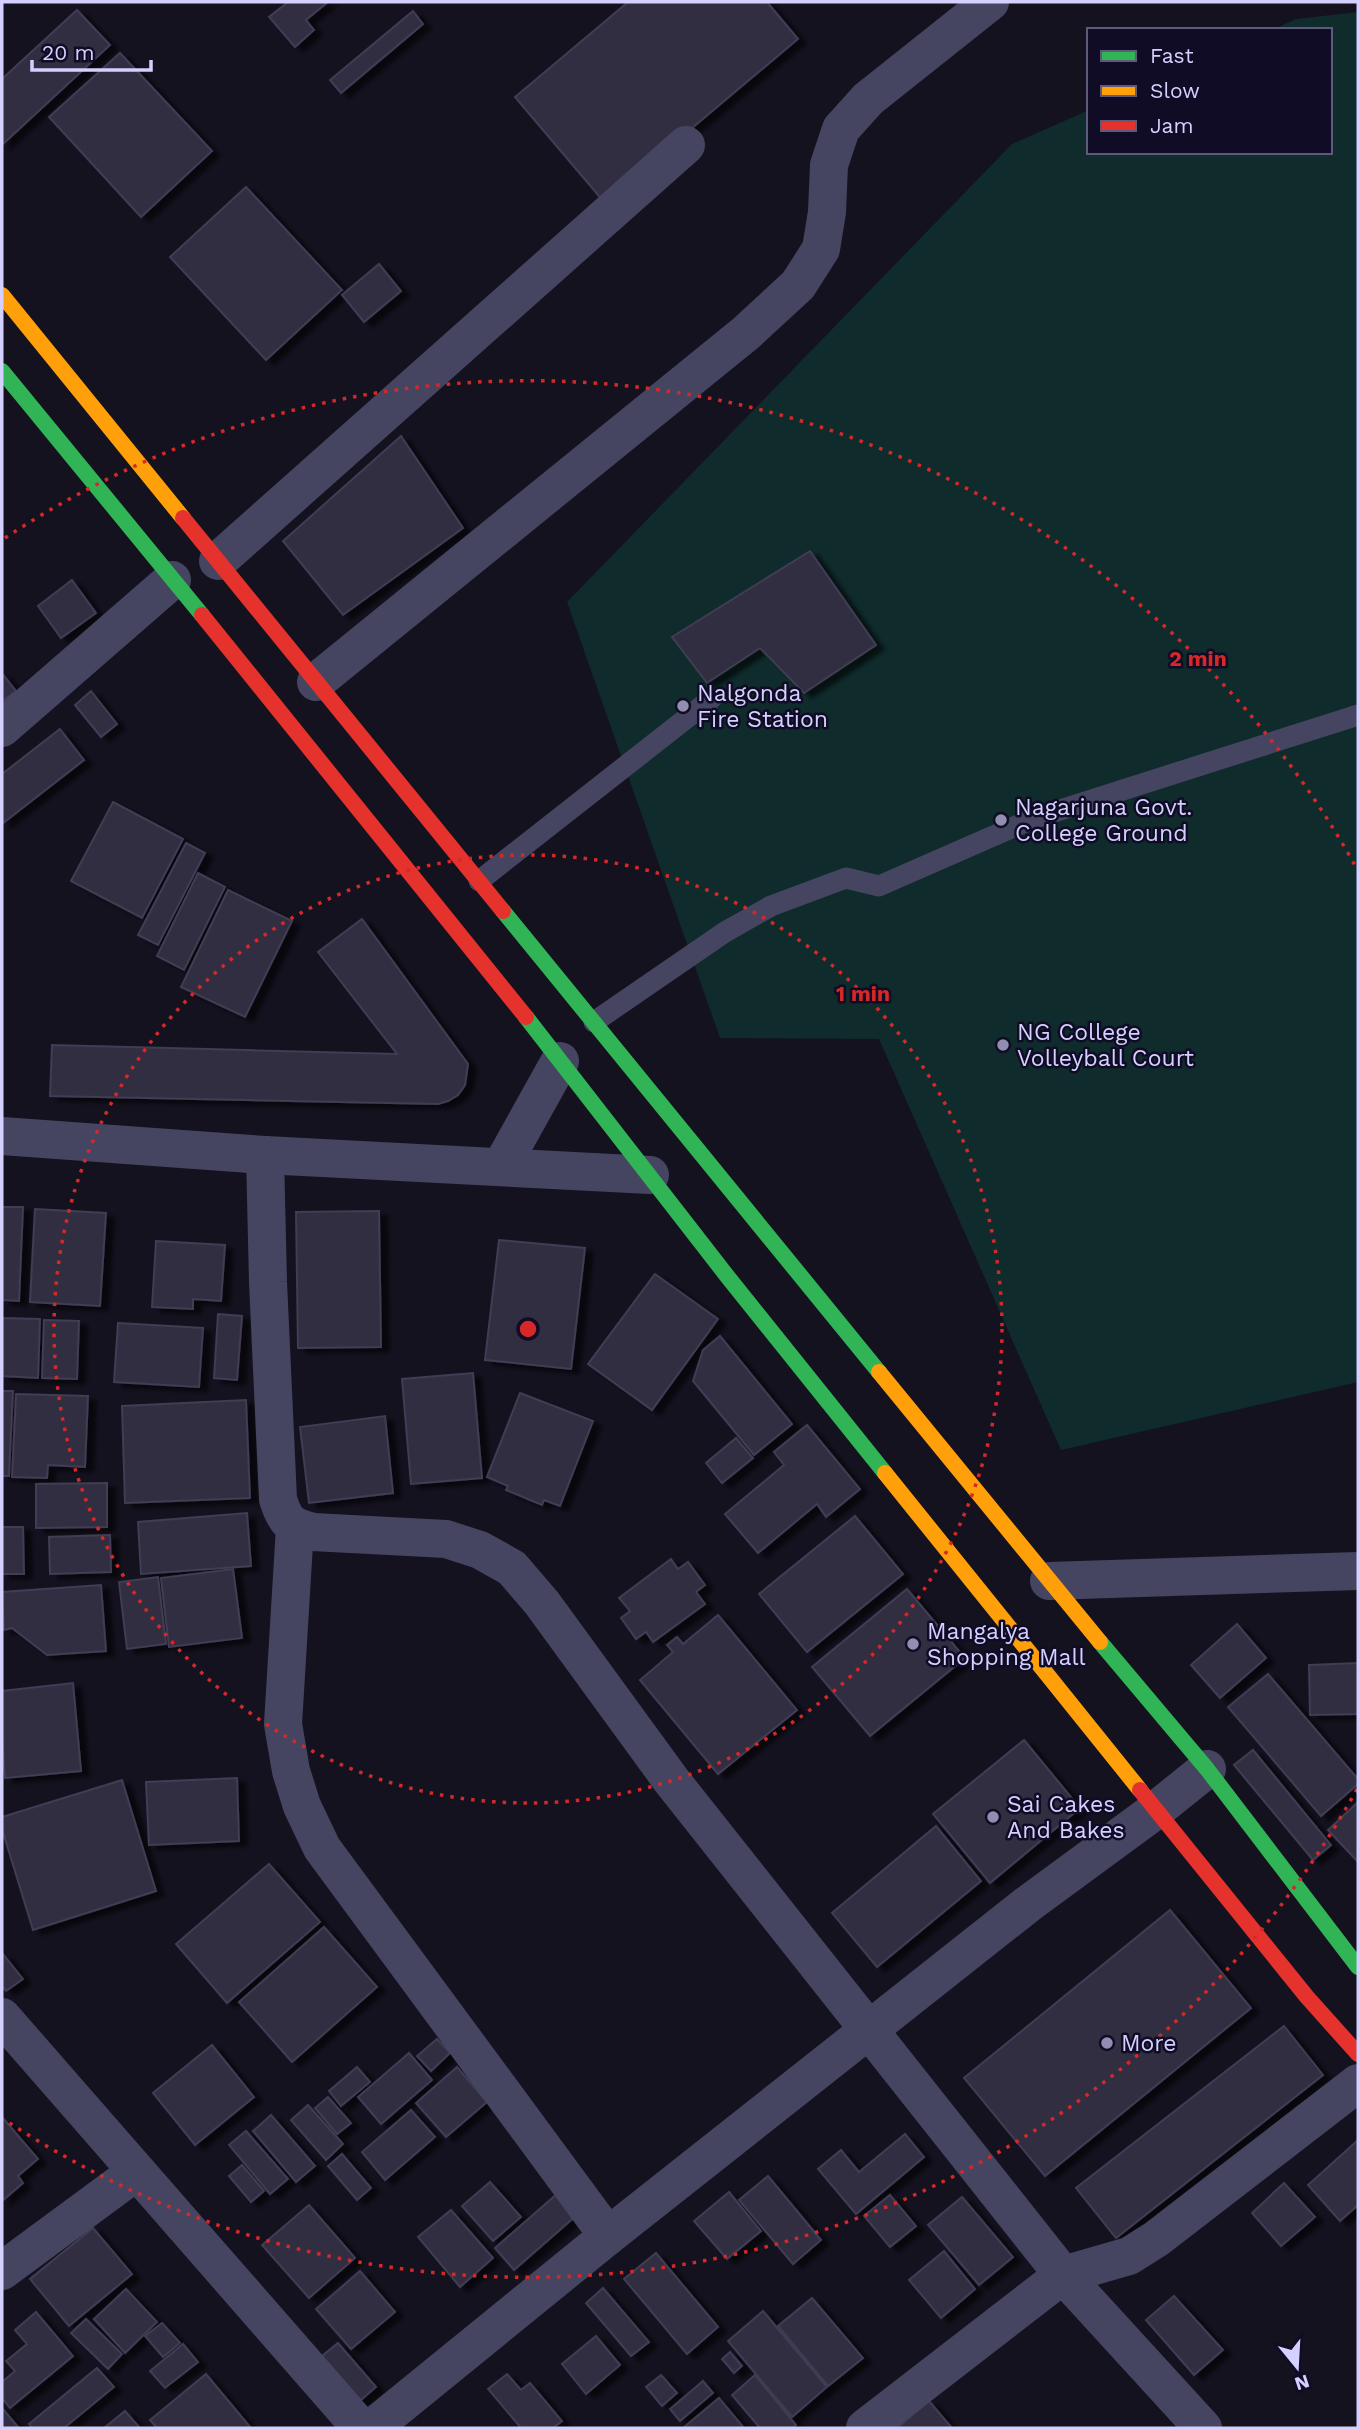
<svg xmlns="http://www.w3.org/2000/svg" width="1360" height="2430" viewBox="0 0 1360 2430" font-family="'Work Sans',sans-serif">
<style>
.green{fill:#0f2b2c}
.building{fill:#322f42;stroke:#403c54;stroke-width:2;filter:url(#shadow)}
.lines{fill:none;stroke-linecap:round;stroke-linejoin:round}
.lane{stroke:#464561;stroke-width:21}
.street{stroke:#464561;stroke-width:38}
.fast{stroke:#30b455;stroke-width:16}
.slow{stroke:#ff9f0a;stroke-width:16}
.jam{stroke:#e5322d;stroke-width:16}
.ring{fill:none;stroke:#d62828;stroke-width:3.5;stroke-dasharray:3.5 7}
.poi-dot{fill:#918eb1;stroke:#100c25;stroke-width:2.5}
.labels{text-anchor:middle;dominant-baseline:central;stroke-width:5;stroke-linejoin:round;paint-order:stroke}
.poi-label{font-size:23px;fill:#d4d0ff;stroke:#100c25;text-anchor:start}
.centre{fill:#d62828;stroke:#100c25;stroke-width:3.5}
.ring-label{font-size:21px;text-anchor:middle;font-weight:bold;fill:#d62828;stroke:#100c25;stroke-width:5;stroke-linejoin:round;paint-order:stroke}
</style>
<defs>
<filter id="shadow"><feDropShadow dx="8" dy="4.5" stdDeviation="2" flood-color="#0009"/></filter>
</defs>
<rect width="100%" height="100%" fill="#14121f"/>
<path class="green" d="M1358,12V1382L1061,1450L879,1039L720,1038L567,602L1012,144L1089,110V152H1330V30H1272L1296,19Z"/>
<g class="building">
<path d="M288,2H328L306,20L314,30L295,47L269,17Z"/>
<path d="M628,2H767L798,39L604,202L515,97Z"/>
<path d="M77,10L110,45L2,145V79Z"/>
<path d="M413,11L423,24L341,93L330,80Z"/>
<path d="M120,53L212,151L141,217L49,117Z"/>
<path d="M246,187L342,290L266,360L170,257Z"/>
<path d="M379,264L401,291L364,322L342,295Z"/>
<path d="M401,436L463,528L343,615L283,541Z"/>
<path d="M810,551L876,645L804,693L760,648L707,683L672,637Z"/>
<path d="M72,580L96,613L61,638L38,606Z"/>
<path d="M2,673L16,691L2,701Z"/>
<path d="M91,691L117,724L101,737L75,705Z"/>
<path d="M60,729L84,760L2,824V774Z"/>
<path d="M113,802L183,839L142,918L71,881Z"/>
<path d="M186,843L205,853L158,945L138,935Z"/>
<path d="M198,873L225,887L184,970L157,956Z"/>
<path d="M228,890L292,921L245,1017L181,987Z"/>
<path d="M362,919L468,1064L465,1085L458,1095L448,1101L438,1104L50,1096L52,1045L397,1054L318,952Z"/>
<path d="M2,1207H23L19,1301L2,1300Z"/>
<path d="M35,1209L106,1213L100,1306L30,1302Z"/>
<path d="M379,1211L381,1347L298,1348L296,1212Z"/>
<path d="M499,1240L585,1248L571,1369L485,1360Z"/>
<path d="M156,1241L225,1245L221,1301L193,1299V1309L152,1307Z"/>
<path d="M655,1274L718,1319L652,1410L588,1364Z"/>
<path d="M218,1314L242,1316L237,1380L214,1378Z"/>
<path d="M2,1318L40,1319L38,1378L2,1376Z"/>
<path d="M44,1320L79,1321L77,1379L42,1378Z"/>
<path d="M118,1323L203,1328L199,1387L114,1382Z"/>
<path d="M720,1336L792,1424L754,1455L693,1381L703,1350Z"/>
<path d="M473,1373L482,1478L411,1484L402,1379Z"/>
<path d="M2,1391H13L9,1476H2Z"/>
<path d="M520,1393L593,1421L560,1506L544,1500L542,1505L506,1490L508,1486L487,1477Z"/>
<path d="M16,1394L88,1396L85,1467L48,1465L47,1478L12,1477Z"/>
<path d="M246,1400L250,1498L125,1503L122,1406Z"/>
<path d="M385,1416L393,1493L309,1503L300,1427Z"/>
<path d="M807,1425L860,1489L826,1517L817,1504L758,1553L725,1514L784,1465L774,1452Z"/>
<path d="M736,1438L753,1458L722,1483L706,1463Z"/>
<path d="M107,1483V1527L36,1528V1484Z"/>
<path d="M247,1513L251,1566L141,1574L138,1522Z"/>
<path d="M855,1516L903,1574L807,1652L759,1594Z"/>
<path d="M2,1527H23L24,1574H2Z"/>
<path d="M110,1535L111,1572L50,1574L49,1537Z"/>
<path d="M671,1559L678,1569L688,1562L705,1585L696,1592L705,1604L653,1642L646,1632L636,1639L621,1618L630,1611L619,1598Z"/>
<path d="M233,1569L242,1638L169,1647L161,1578Z"/>
<path d="M158,1577L166,1644L127,1649L119,1582Z"/>
<path d="M101,1585L106,1651L47,1655L12,1628L4,1630L2,1592Z"/>
<path d="M907,1589L965,1658L870,1736L812,1667Z"/>
<path d="M718,1615L797,1710L718,1774L640,1680L673,1652L667,1645L677,1637L683,1644Z"/>
<path d="M1237,1624L1266,1658L1220,1698L1191,1665Z"/>
<path d="M1358,1663V1714L1310,1715L1309,1665Z"/>
<path d="M1268,1674L1358,1779V1784L1321,1816L1228,1707Z"/>
<path d="M73,1683L81,1771L5,1778L2,1738V1691Z"/>
<path d="M1024,1740L1080,1808L990,1883L933,1814Z"/>
<path d="M1253,1750L1331,1845L1313,1860L1234,1765Z"/>
<path d="M237,1778L239,1841L149,1845L146,1782Z"/>
<path d="M122,1780L156,1891L33,1930L2,1829V1817Z"/>
<path d="M1358,1802V1862L1328,1830Z"/>
<path d="M936,1826L981,1881L877,1967L832,1913Z"/>
<path d="M269,1864L320,1922L227,2003L176,1944Z"/>
<path d="M1170,1910L1251,2008L1045,2176L964,2078Z"/>
<path d="M324,1927L377,1987L292,2062L239,2002Z"/>
<path d="M3,1954L23,1979L6,1991L2,1986Z"/>
<path d="M1284,2026L1323,2075L1116,2238L1076,2188Z"/>
<path d="M437,2039L450,2053L431,2071L417,2056Z"/>
<path d="M212,2045L254,2097L195,2145L153,2093Z"/>
<path d="M409,2053L432,2080L381,2124L358,2097Z"/>
<path d="M357,2067L370,2082L341,2106L329,2091Z"/>
<path d="M457,2067L487,2102L446,2137L416,2103Z"/>
<path d="M328,2097L351,2123L337,2134L315,2108Z"/>
<path d="M308,2105L343,2144L326,2160L291,2120Z"/>
<path d="M411,2110L435,2137L385,2180L362,2152Z"/>
<path d="M271,2115L315,2166L296,2182L253,2131Z"/>
<path d="M2,2117L38,2159L18,2176L23,2183L2,2201Z"/>
<path d="M246,2131L288,2179L270,2194L229,2145Z"/>
<path d="M905,2134L924,2157L856,2214L818,2169L841,2150L859,2172Z"/>
<path d="M1358,2140V2205L1340,2221L1308,2185Z"/>
<path d="M342,2154L371,2188L357,2200L328,2166Z"/>
<path d="M242,2165L264,2191L251,2202L229,2176Z"/>
<path d="M768,2176L821,2240L793,2264L739,2200Z"/>
<path d="M490,2182L521,2217L493,2241L462,2206Z"/>
<path d="M1284,2183L1315,2217L1281,2246L1252,2213Z"/>
<path d="M729,2192L761,2231L727,2259L694,2221Z"/>
<path d="M558,2193L577,2215L514,2270L495,2248Z"/>
<path d="M890,2195L916,2226L890,2247L864,2216Z"/>
<path d="M962,2197L1013,2257L979,2285L928,2225Z"/>
<path d="M309,2205L355,2258L309,2298L262,2245Z"/>
<path d="M451,2210L493,2258L460,2287L418,2237Z"/>
<path d="M93,2228L132,2274L69,2326L30,2279Z"/>
<path d="M944,2251L975,2289L941,2318L909,2280Z"/>
<path d="M656,2253L718,2327L687,2354L624,2279Z"/>
<path d="M360,2271L395,2312L351,2349L316,2309Z"/>
<path d="M603,2288L649,2342L631,2356L586,2303Z"/>
<path d="M126,2289L157,2322L125,2353L94,2319Z"/>
<path d="M1174,2296L1223,2350L1194,2375L1146,2320Z"/>
<path d="M812,2298L863,2358L828,2386L778,2326Z"/>
<path d="M763,2311L827,2387L792,2417L728,2341Z"/>
<path d="M36,2312L73,2356L10,2408L2,2398V2382L15,2371L6,2361L27,2344L15,2330Z"/>
<path d="M86,2319L122,2354L108,2369L71,2333Z"/>
<path d="M162,2323L180,2343L163,2357L145,2336Z"/>
<path d="M596,2336L620,2365L586,2394L562,2364Z"/>
<path d="M338,2343L376,2387L354,2406L316,2361Z"/>
<path d="M183,2344L198,2362L165,2388L150,2371Z"/>
<path d="M730,2352L742,2366L734,2373L722,2359Z"/>
<path d="M97,2368L114,2387L64,2428H32L29,2424Z"/>
<path d="M206,2374L251,2428H157L150,2420Z"/>
<path d="M507,2374L521,2390L530,2383L562,2421L553,2428H521L488,2389Z"/>
<path d="M661,2375L677,2393L662,2406L646,2387Z"/>
<path d="M755,2375L796,2425L792,2428H760L732,2395Z"/>
<path d="M703,2381L713,2393L680,2421L670,2409Z"/>
<path d="M719,2398L744,2428H683Z"/>
<path d="M929,2401L952,2428H897Z"/>
<path d="M2,2408L19,2428H2Z"/>
<path d="M125,2411L140,2428H104Z"/>
</g>
<g class="lines">
<g class="lane">
<path d="M479,881L711,699"/>
<path d="M594,1022L725,932L771,906L846,878L879,886L1032,819L1358,715"/>
</g>
<g class="street">
<path d="M218,561L686,145"/>
<path d="M316,682L746,333L798,285L821,249L827,212L829,165L841,129L868,99L990,2"/>
<path d="M2,728L172,580"/>
<path d="M2,1136L265,1155L650,1175"/>
<path d="M265,1155L268,1282L278,1499C285,1522 290,1526 313,1532L446,1539L480,1550L512,1568L542,1603L671,1780L1063,2275L1203,2428"/>
<path d="M501,1167L560,1061"/>
<path d="M295,1527L283,1724L291,1771L302,1806L322,1848L608,2236"/>
<path d="M1049,1581L1358,1571"/>
<path d="M2,2017L361,2428"/>
<path d="M2,2271L136,2172"/>
<path d="M372,2428L608,2236L1028,1904L1156,1810L1207,1769"/>
<path d="M865,2428L1063,2275L1129,2256L1156,2239L1358,2083"/>
</g>
<g class="fast">
<path d="M2,371L202,615"/>
<path d="M503,911L879,1372"/>
<path d="M526,1017L727,1276L885,1473"/>
<path d="M1100,1642L1207,1769L1358,1967"/>
</g>
<g class="slow">
<path d="M2,295L183,518"/>
<path d="M879,1372L1100,1642"/>
<path d="M885,1473L1140,1790"/>
</g>
<g class="jam">
<path d="M183,518L503,911"/>
<path d="M202,615L526,1017"/>
<path d="M1140,1790L1307,1997L1358,2054"/>
</g>
</g>
<g class="ring">
<circle cx="528" cy="1329" r="474"/>
<path d="M1357 1789A948 948 0 0 1 5 2120M5 538A948 948 0 0 1 1357 869"/>
</g>
<g class="poi-dot">
<circle cx="683" cy="706" r="7"/>
<circle cx="1001" cy="820" r="7"/>
<circle cx="1003" cy="1045" r="7"/>
<circle cx="913" cy="1644" r="7"/>
<circle cx="993" cy="1817" r="7"/>
<circle cx="1107" cy="2043" r="7"/>
</g>
<g class="labels">
<g class="poi-label">
<text x="697" y="693">Nalgonda<tspan x="697" dy="26">Fire Station</tspan></text>
<text x="1015" y="807">Nagarjuna Govt.<tspan x="1015" dy="26">College Ground</tspan></text>
<text x="1017" y="1032">NG College<tspan x="1017" dy="26">Volleyball Court</tspan></text>
<text x="927" y="1631">Mangalya<tspan x="927" dy="26">Shopping Mall</tspan></text>
<text x="1007" y="1804">Sai Cakes<tspan x="1007" dy="26">And Bakes</tspan></text>
<text x="1121" y="2043">More</text>
</g>
</g>
<circle cx="528" cy="1329" r="10" class="centre"/>
<g class="ring-label">
<text x="1198" y="666">2 min</text>
<text x="863" y="1001">1 min</text>
</g>
<rect width="1360" height="2430" fill="none" stroke="#d4d0ff" stroke-width="7"/>
<rect x="1087" y="28" width="245" height="126" fill="#100c25" stroke="#5e5a7c" stroke-width="2"/>
<rect x="1101" y="51" width="35" height="10" fill="#30b455" stroke="#5e5a7c" stroke-width="2"/>
<text x="1150" y="63" font-size="21" fill="#d4d0ff">Fast</text>
<rect x="1101" y="86" width="35" height="10" fill="#ff9f0a" stroke="#5e5a7c" stroke-width="2"/>
<text x="1150" y="98" font-size="21" fill="#d4d0ff">Slow</text>
<rect x="1101" y="121" width="35" height="10" fill="#e5322d" stroke="#5e5a7c" stroke-width="2"/>
<text x="1150" y="133" font-size="21" fill="#d4d0ff">Jam</text>
<g transform="translate(1297 2367) rotate(162)" stroke="#100c25" stroke-width="5" paint-order="stroke">
<path d="M0-5L12 26L0 18L-12 26Z" fill="#d4d0ff"/>
<text y="-10" font-size="19" font-weight="bold" text-anchor="middle" fill="#d4d0ff">N</text>
</g>
<path d="M32 60v10h119v-10" fill="none" stroke="#d4d0ff" stroke-width="3.5"/>
<text x="42" y="60" font-size="21" fill="#d4d0ff" stroke="#100c25" stroke-width="5" paint-order="stroke">20 m</text>
</svg>
